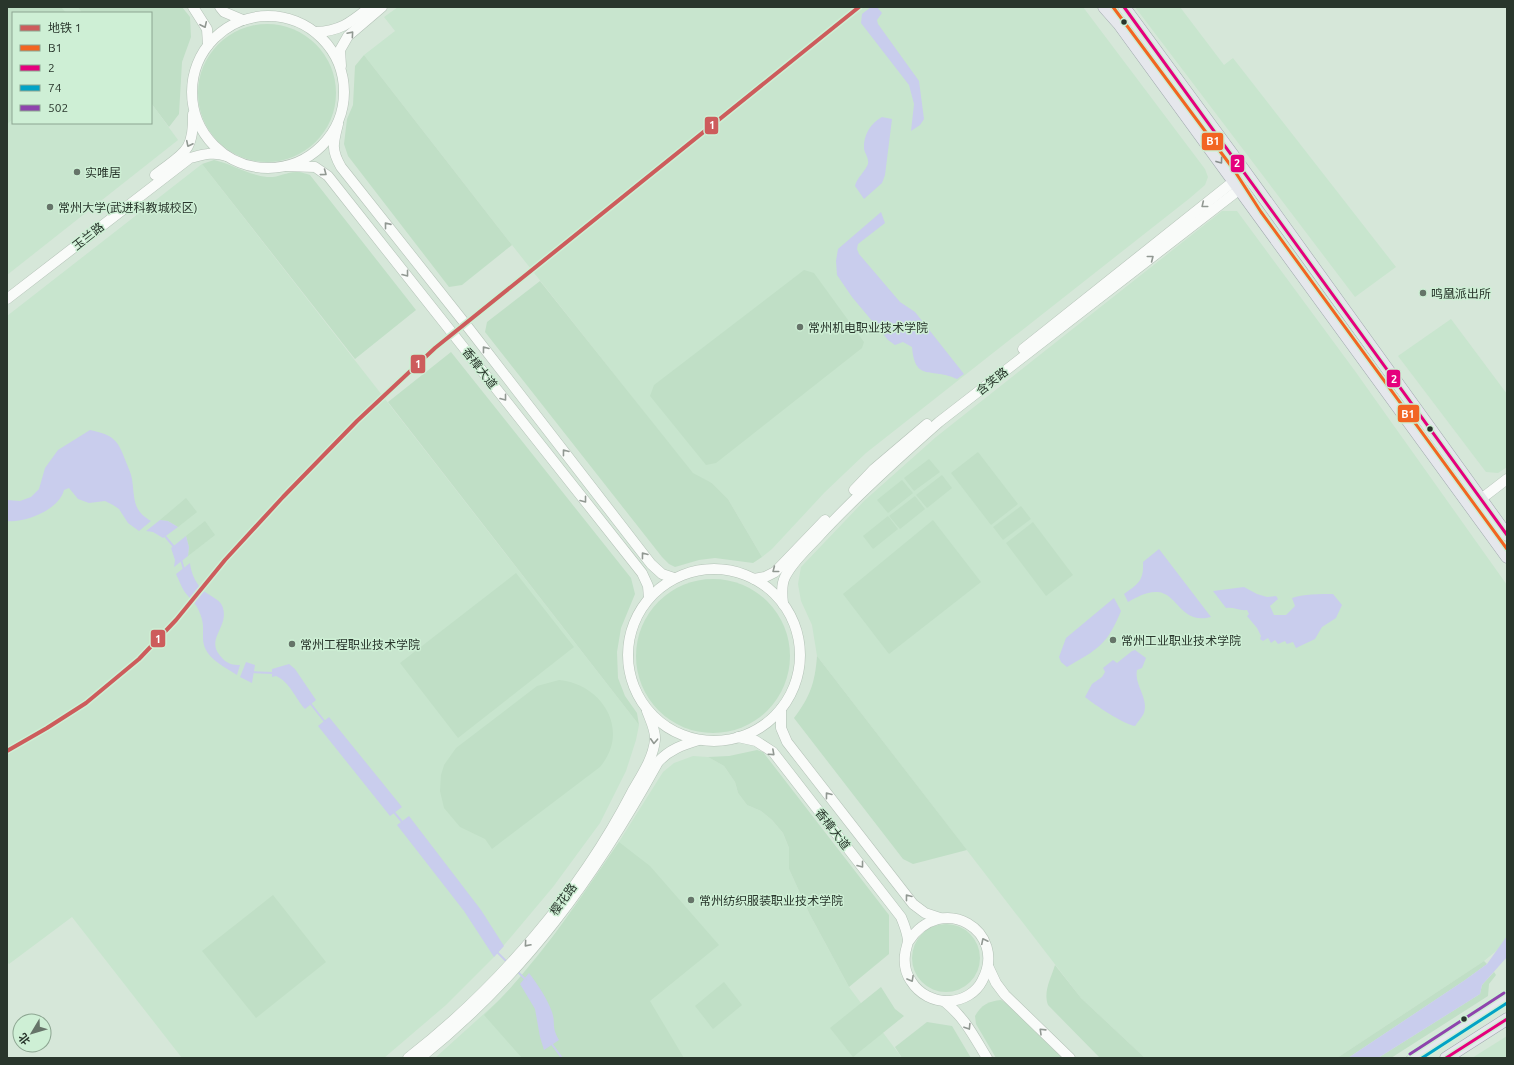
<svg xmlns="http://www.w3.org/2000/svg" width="1514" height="1065" viewBox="0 0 1514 1065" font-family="Ubuntu,'Noto Sans SC',sans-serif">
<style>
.built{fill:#c8e5ce}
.green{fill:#c0dfc6}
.water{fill:#c9cded}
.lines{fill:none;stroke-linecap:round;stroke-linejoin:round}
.stream{stroke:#c9cded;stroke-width:2}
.minor-casing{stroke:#b4c2b7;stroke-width:11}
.major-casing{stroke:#a1a9ae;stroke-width:13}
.minor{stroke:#f9fbf9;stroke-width:10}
.major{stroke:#e5e7ec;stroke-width:12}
.bus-1-casing{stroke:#ceefd5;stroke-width:6}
.bus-2-casing{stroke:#ceefd5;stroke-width:6}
.bus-3-casing{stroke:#ceefd5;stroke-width:6}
.bus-4-casing{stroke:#ceefd5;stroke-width:6}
.bus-1{stroke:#f26522;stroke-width:3}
.bus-2{stroke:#e5007d;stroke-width:3}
.bus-3{stroke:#02a3c6;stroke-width:3}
.bus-4{stroke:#8e44ad;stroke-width:3}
.metro-1-casing{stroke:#ceefd5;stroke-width:7}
.metro-1{stroke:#cd5c5c;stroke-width:4}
.oneway{stroke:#919892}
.oneway2{stroke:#878e8c}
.bus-dot{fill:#29362c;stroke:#ceefd5;stroke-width:1.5}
.poi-dot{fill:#667469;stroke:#ceefd5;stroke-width:1.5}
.labels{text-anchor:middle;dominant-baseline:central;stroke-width:3;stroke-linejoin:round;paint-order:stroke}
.poi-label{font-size:12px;fill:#29362c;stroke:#ceefd5;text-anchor:start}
.street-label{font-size:12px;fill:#29362c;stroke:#ceefd5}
.line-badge{stroke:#ceefd5;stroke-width:1.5}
.badge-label{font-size:11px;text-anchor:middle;font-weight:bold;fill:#fff}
</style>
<rect width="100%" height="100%" fill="#d6e7d9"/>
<g class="built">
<path d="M7,7H78L82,13H13V123H151V103L178,140L7,275Z"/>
<path d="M398,7H1083L1205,169L1208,177L1205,185L1190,198L866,453L825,492L772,549L762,557L728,499L712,483L693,474L512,245L364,55L395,31L384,17Z"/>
<path d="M1135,7H1180L1224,65L1233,58L1396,267L1355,297Z"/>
<path d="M202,164L639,725L636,740L626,771L600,823L553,887L494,957L446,1005L384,1058H182L72,917L9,964L7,962V316Z"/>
<path d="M1222,211H1237L1355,371L1507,585V936L1501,947L1484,961L1337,1058H1145L1081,998L817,656L812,625L801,601L798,584L801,567L864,501L936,437Z"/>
<path d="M1451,319L1507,394V467L1498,473L1486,472L1398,356Z"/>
<path d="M693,756L708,757L724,766L735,782L738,793L747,805L761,811L772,820L783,833L789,848V869L809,913L849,987L902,1058H435L507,993L555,934L617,845L663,772L674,763Z"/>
<path d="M1507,1036V1058H1472Z"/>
</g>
<g class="green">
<path d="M7,7H61L66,13H13V119L7,124Z"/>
<path d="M78,7H182L190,17L191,37L182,62L179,114L169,127L151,103V13H82Z"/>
<circle cx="267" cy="93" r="69"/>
<path d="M364,55L512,245L462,285L449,287L348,156L344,144L347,119L353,105L355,66Z"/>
<path d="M214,160C232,164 248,175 267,177C278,178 288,171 298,172C302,172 306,174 310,175L416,310L355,359L202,164Z"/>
<path d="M804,270L814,273L864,342L862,348L716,463L706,465L650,396L654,385Z"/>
<path d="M540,281L693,473L712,483L728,499L762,557L753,563L715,558L699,560L675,567L669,564L662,557L485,332L487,322Z"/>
<path d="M451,352L631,578L635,594L621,628L617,652L618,678L625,696L637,713L639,725L388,402Z"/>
<path d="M978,452L1018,504L991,525L951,473Z"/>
<path d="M929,459L940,472L914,491L904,478Z"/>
<path d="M942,475L952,488L927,508L916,495Z"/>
<path d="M902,480L913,493L888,513L877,500Z"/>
<path d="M915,496L925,509L900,529L889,516Z"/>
<path d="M186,498L197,512L178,527L168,521L160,520Z"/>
<path d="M1021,506L1031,519L1003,540L993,527Z"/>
<path d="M888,516L898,529L873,549L863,536Z"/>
<path d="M933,520L981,582L889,654L843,594Z"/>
<path d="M205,521L215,535L188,556L189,547L186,536Z"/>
<path d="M1033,522L1073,575L1046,596L1006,543Z"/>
<path d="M516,573L574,647L458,738L400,663Z"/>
<circle cx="713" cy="656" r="77"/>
<path d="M817,656L967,850L913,864L903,859L794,718C810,697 815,683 817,656Z"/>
<path d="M559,680C602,684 631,730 600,767L492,849L485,839L460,827L444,808L440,791L441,775L444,765L456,748L537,686Z"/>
<path d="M757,750L763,752L889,915V954L849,987L809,913L789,869V848L783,833L772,820L761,811L747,805L738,793L735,782L724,766L708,757L729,756Z"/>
<path d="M619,842L650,866L719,945L650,1001L684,1058H522L484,1015C537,965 578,902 619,842Z"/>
<path d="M273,895L326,962L256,1018L202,951Z"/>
<circle cx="946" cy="958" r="34"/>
<path d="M1484,961L1487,964L1465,980L1348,1058H1337Z"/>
<path d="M1055,965L1081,998L1145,1058H1100L1048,1005C1043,992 1051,978 1055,965Z"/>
<path d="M1494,972L1496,975L1489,984L1488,996L1391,1058H1378L1480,994L1482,985Z"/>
<path d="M724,982L742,1005L713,1029L695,1006Z"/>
<path d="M881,987L895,1009L904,1016L853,1057L830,1028Z"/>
<path d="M1001,1000L1009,1005L1062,1058H996L976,1024L975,1016C981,1005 989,1001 1001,1000Z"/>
<path d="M927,1022L952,1026L971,1058H902L895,1047Z"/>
</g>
<g class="water">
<path d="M871,7H877L882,13L877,20L878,24L919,81L924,119L920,125L911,131L914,104L909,85L861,23L862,14Z"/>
<path d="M882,117L892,119L885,175L882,183L864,199L855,186C857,177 865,172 868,164C869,158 865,154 864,149C863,135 871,123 882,117Z"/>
<path d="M881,212L885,223L858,244L857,249L859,254L900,302L915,312L964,374L957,379C932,367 915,383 912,347L903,342L895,345L888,340L852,297L837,275L836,261L838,249Z"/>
<path d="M90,430C114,435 118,440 126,462C128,467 131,473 132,479C135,499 132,510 151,521L139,531L128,523L119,509L113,505L105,501L89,503L78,499L69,488L64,490C59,510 25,523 7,521V500L20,501L31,497L39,489L45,468L58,450Z"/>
<path d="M160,520L168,521L178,527L163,538L153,532L146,531Z"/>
<path d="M186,536L189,547L188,556L174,567L175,560L171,548Z"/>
<path d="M1159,549L1211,617C1181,625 1178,594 1158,592C1147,591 1137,597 1128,602L1124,594C1138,584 1144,581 1143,562Z"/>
<path d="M190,563C191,574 197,586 205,592C212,597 221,600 223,608C229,629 203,639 223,659C228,664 233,665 240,665L237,675C223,666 203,657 203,638C203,626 204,623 199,611C196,603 189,598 184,591C181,586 179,580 176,574Z"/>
<path d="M1244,587L1257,594L1267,597L1276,596L1278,599L1270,606L1274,615H1286L1295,606L1292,598C1302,594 1321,594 1333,594L1342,605L1336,618L1322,627L1315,639L1296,648L1293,642L1287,644L1285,641L1278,644L1275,640L1271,643L1268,638L1263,641L1260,639L1261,636L1257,628L1247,616L1249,614L1247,610C1240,611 1234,607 1226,608L1213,591Z"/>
<path d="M1114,598L1121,611C1107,645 1098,649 1067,667L1061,662L1059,657L1066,638Z"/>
<path d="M1135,650L1146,658L1142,668L1137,670C1134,685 1149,698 1144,713C1142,717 1138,722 1135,726C1123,724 1095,705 1085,697L1092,684L1102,677L1105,672L1103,668L1113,660L1117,663L1132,651Z"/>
<path d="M246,662L255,665L252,683L240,677Z"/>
<path d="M289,664L295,669L316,700L305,709C295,698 290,682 276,676L272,677V669Z"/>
<path d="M329,717L402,807L390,816L318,726Z"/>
<path d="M409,816L481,910L504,946L494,957L464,911L397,825Z"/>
<path d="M1507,936V957L1482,985L1480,994L1378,1058H1348L1465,980L1487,964Z"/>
<path d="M529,973C538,985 547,998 552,1012C556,1024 551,1026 559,1040L544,1050L540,1037L535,1009L520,984Z"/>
</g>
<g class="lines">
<g class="stream">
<path d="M164,535L175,548"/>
<path d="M181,559L184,570"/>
<path d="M251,672L273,673"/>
<path d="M310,703L325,722"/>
<path d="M393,811L403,823"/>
<path d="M496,951L507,962"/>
<path d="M516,970L526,980"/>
<path d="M551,1043L562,1058"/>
</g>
<g class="minor-casing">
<g id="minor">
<path d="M193,7L207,29L208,45"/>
<path d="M220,7L224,12L243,20"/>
<circle cx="268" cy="92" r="76"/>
<path d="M316,32C341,31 351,22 370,7"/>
<path d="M341,66L340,50L348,36L382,7"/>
<path d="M338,124C333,143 331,150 341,167L467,326L651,564L662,574L674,578"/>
<path d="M287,166L315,167L328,176L642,573L648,586L649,598"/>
<path d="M155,175C183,153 194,153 193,114"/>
<path d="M7,299L190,158C202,155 214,151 226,156"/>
<path d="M1023,349L1234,181"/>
<path d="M854,490L874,469L927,424"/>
<path d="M1481,499L1507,479"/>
<circle cx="714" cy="655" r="86"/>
<path d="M754,579L765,577L775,572L825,520"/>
<path d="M783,604C782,595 781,585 785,577C792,562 806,550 818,537C856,496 897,459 939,422L1240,189"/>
<path d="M781,709V728L787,742L913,904L925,913L940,918"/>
<path d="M738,737L756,741L773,752L901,917C904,924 907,932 908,940C908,945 905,950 905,955C904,964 906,974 911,981C919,994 934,1002 950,1001C963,1000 976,993 982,981C1009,932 942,890 908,942"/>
<path d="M988,966L996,983L1005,995L1070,1058"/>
<path d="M944,1001C965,1018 973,1035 987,1058"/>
<path d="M408,1058C497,989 580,893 632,792C641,776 653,759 655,740C656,731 650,719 647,711"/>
<path d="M420,1058C525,974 594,878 658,762C670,749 683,745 699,740"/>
</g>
</g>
<g class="major-casing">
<g id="major">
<path d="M1104,7L1119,24L1507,557"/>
<path d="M1124,7L1238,162L1507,535"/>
<path d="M1413,1058L1507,997"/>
<path d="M1446,1058L1507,1019"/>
</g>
</g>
<use href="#minor" class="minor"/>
<use href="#major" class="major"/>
<g class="bus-1-casing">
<path id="bus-1" d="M1113,7L1234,170L1261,212L1507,549"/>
</g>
<g class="bus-2-casing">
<g id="bus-2">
<path d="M1124,7L1507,535"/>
<path d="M1446,1058L1507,1019"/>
</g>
</g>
<g class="bus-3-casing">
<path id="bus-3" d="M1422,1058L1507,1003"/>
</g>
<g class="bus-4-casing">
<path id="bus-4" d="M1410,1054L1504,993"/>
</g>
<use href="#bus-1" class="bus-1"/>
<use href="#bus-2" class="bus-2"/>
<use href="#bus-3" class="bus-3"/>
<use href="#bus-4" class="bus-4"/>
<g class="metro-1-casing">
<path id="metro-1" d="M7,751L47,728L86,703L139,659L176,620L225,560L283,497L357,421L435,348L859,7"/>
</g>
<use href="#metro-1" class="metro-1"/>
</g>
<defs><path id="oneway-chevron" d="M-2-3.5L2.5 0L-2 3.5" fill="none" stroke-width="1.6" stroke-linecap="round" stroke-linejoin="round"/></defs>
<g class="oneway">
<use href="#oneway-chevron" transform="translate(204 25) rotate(65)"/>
<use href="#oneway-chevron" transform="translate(351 34) rotate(-49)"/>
<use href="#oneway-chevron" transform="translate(189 144) rotate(116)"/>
<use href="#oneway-chevron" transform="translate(324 173) rotate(37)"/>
<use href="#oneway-chevron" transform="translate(1204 205) rotate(141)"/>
<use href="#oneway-chevron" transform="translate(387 225) rotate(-129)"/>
<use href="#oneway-chevron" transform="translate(1151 258) rotate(-38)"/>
<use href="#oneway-chevron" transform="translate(406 274) rotate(52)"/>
<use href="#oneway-chevron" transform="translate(485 349) rotate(-128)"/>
<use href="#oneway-chevron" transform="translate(504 398) rotate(52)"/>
<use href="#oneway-chevron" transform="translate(565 452) rotate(-128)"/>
<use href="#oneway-chevron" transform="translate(584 500) rotate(52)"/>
<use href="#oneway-chevron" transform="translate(644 555) rotate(-128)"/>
<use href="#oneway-chevron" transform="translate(775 570) rotate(142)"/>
<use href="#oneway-chevron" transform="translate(654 741) rotate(93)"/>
<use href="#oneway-chevron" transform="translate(772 753) rotate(42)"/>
<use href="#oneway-chevron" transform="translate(828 795) rotate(-128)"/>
<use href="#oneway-chevron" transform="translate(861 865) rotate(52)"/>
<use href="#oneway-chevron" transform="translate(908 897) rotate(-128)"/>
<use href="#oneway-chevron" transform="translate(984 941) rotate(-116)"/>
<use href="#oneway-chevron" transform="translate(527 944) rotate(131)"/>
<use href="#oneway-chevron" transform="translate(911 979) rotate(61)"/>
<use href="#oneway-chevron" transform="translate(968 1027) rotate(58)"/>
<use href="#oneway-chevron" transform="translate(1042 1031) rotate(-136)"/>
</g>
<use class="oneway2" href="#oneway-chevron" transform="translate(1220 161) rotate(54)"/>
<g class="bus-dot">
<circle cx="1124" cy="22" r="3.5"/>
<circle cx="1430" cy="429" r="3.5"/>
<circle cx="1464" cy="1019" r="3.5"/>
</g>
<g class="poi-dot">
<circle cx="77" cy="172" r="4"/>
<circle cx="50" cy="207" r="4"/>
<circle cx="1423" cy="293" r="4"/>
<circle cx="800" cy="327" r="4"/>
<circle cx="1113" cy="640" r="4"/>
<circle cx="292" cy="644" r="4"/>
<circle cx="691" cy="900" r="4"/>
</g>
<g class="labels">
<g class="poi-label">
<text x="85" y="172">实唯居</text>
<text x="58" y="207">常州大学(武进科教城校区)</text>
<text x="1431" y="293">鸣凰派出所</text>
<text x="808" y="327">常州机电职业技术学院</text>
<text x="1121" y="640">常州工业职业技术学院</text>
<text x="300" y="644">常州工程职业技术学院</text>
<text x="699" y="900">常州纺织服装职业技术学院</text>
</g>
<g class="street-label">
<text transform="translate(88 236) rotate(-38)">玉兰路</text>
<text transform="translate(480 368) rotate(52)">香樟大道</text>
<text transform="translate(992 381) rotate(-38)">含笑路</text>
<text transform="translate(833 829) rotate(52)">香樟大道</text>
<text transform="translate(563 899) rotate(-54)">樱花路</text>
</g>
</g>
<g class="line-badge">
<rect x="704" y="116" width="15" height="19" rx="4" fill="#cd5c5c"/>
<rect x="1201" y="132" width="23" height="19" rx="4" fill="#f26522"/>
<rect x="1230" y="154" width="15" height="19" rx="4" fill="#e5007d"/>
<rect x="410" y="354" width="16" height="20" rx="4" fill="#cd5c5c"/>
<rect x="1386" y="369" width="15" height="19" rx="4" fill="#e5007d"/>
<rect x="1397" y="404" width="23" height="19" rx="4" fill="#f26522"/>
<rect x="150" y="629" width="16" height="19" rx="4" fill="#cd5c5c"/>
</g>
<g class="badge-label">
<text x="712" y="129">1</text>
<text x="1213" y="145">B1</text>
<text x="1237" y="167">2</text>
<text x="418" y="368">1</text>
<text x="1394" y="383">2</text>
<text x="1408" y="418">B1</text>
<text x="158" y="643">1</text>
</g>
<rect width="1514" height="1065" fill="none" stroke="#29362c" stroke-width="16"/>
<rect x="12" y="12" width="140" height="112" fill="#ceefd5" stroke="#8ca591"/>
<rect x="20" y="25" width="20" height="6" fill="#cd5c5c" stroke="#8ca591"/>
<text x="48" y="32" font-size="12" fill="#29362c">地铁 1</text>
<rect x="20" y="45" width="20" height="6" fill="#f26522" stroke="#8ca591"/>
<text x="48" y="52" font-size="12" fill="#29362c">B1</text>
<rect x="20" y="65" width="20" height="6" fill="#e5007d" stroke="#8ca591"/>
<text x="48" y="72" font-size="12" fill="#29362c">2</text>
<rect x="20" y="85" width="20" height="6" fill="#02a3c6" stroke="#8ca591"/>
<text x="48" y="92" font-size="12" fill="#29362c">74</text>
<rect x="20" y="105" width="20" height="6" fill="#8e44ad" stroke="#8ca591"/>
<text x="48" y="112" font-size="12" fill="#29362c">502</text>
<g transform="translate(32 1033) rotate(232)"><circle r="19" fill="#ceefd5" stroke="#8ca591"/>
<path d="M0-3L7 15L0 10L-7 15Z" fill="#667469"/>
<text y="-6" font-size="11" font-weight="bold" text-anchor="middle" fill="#29362c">北</text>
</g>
</svg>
